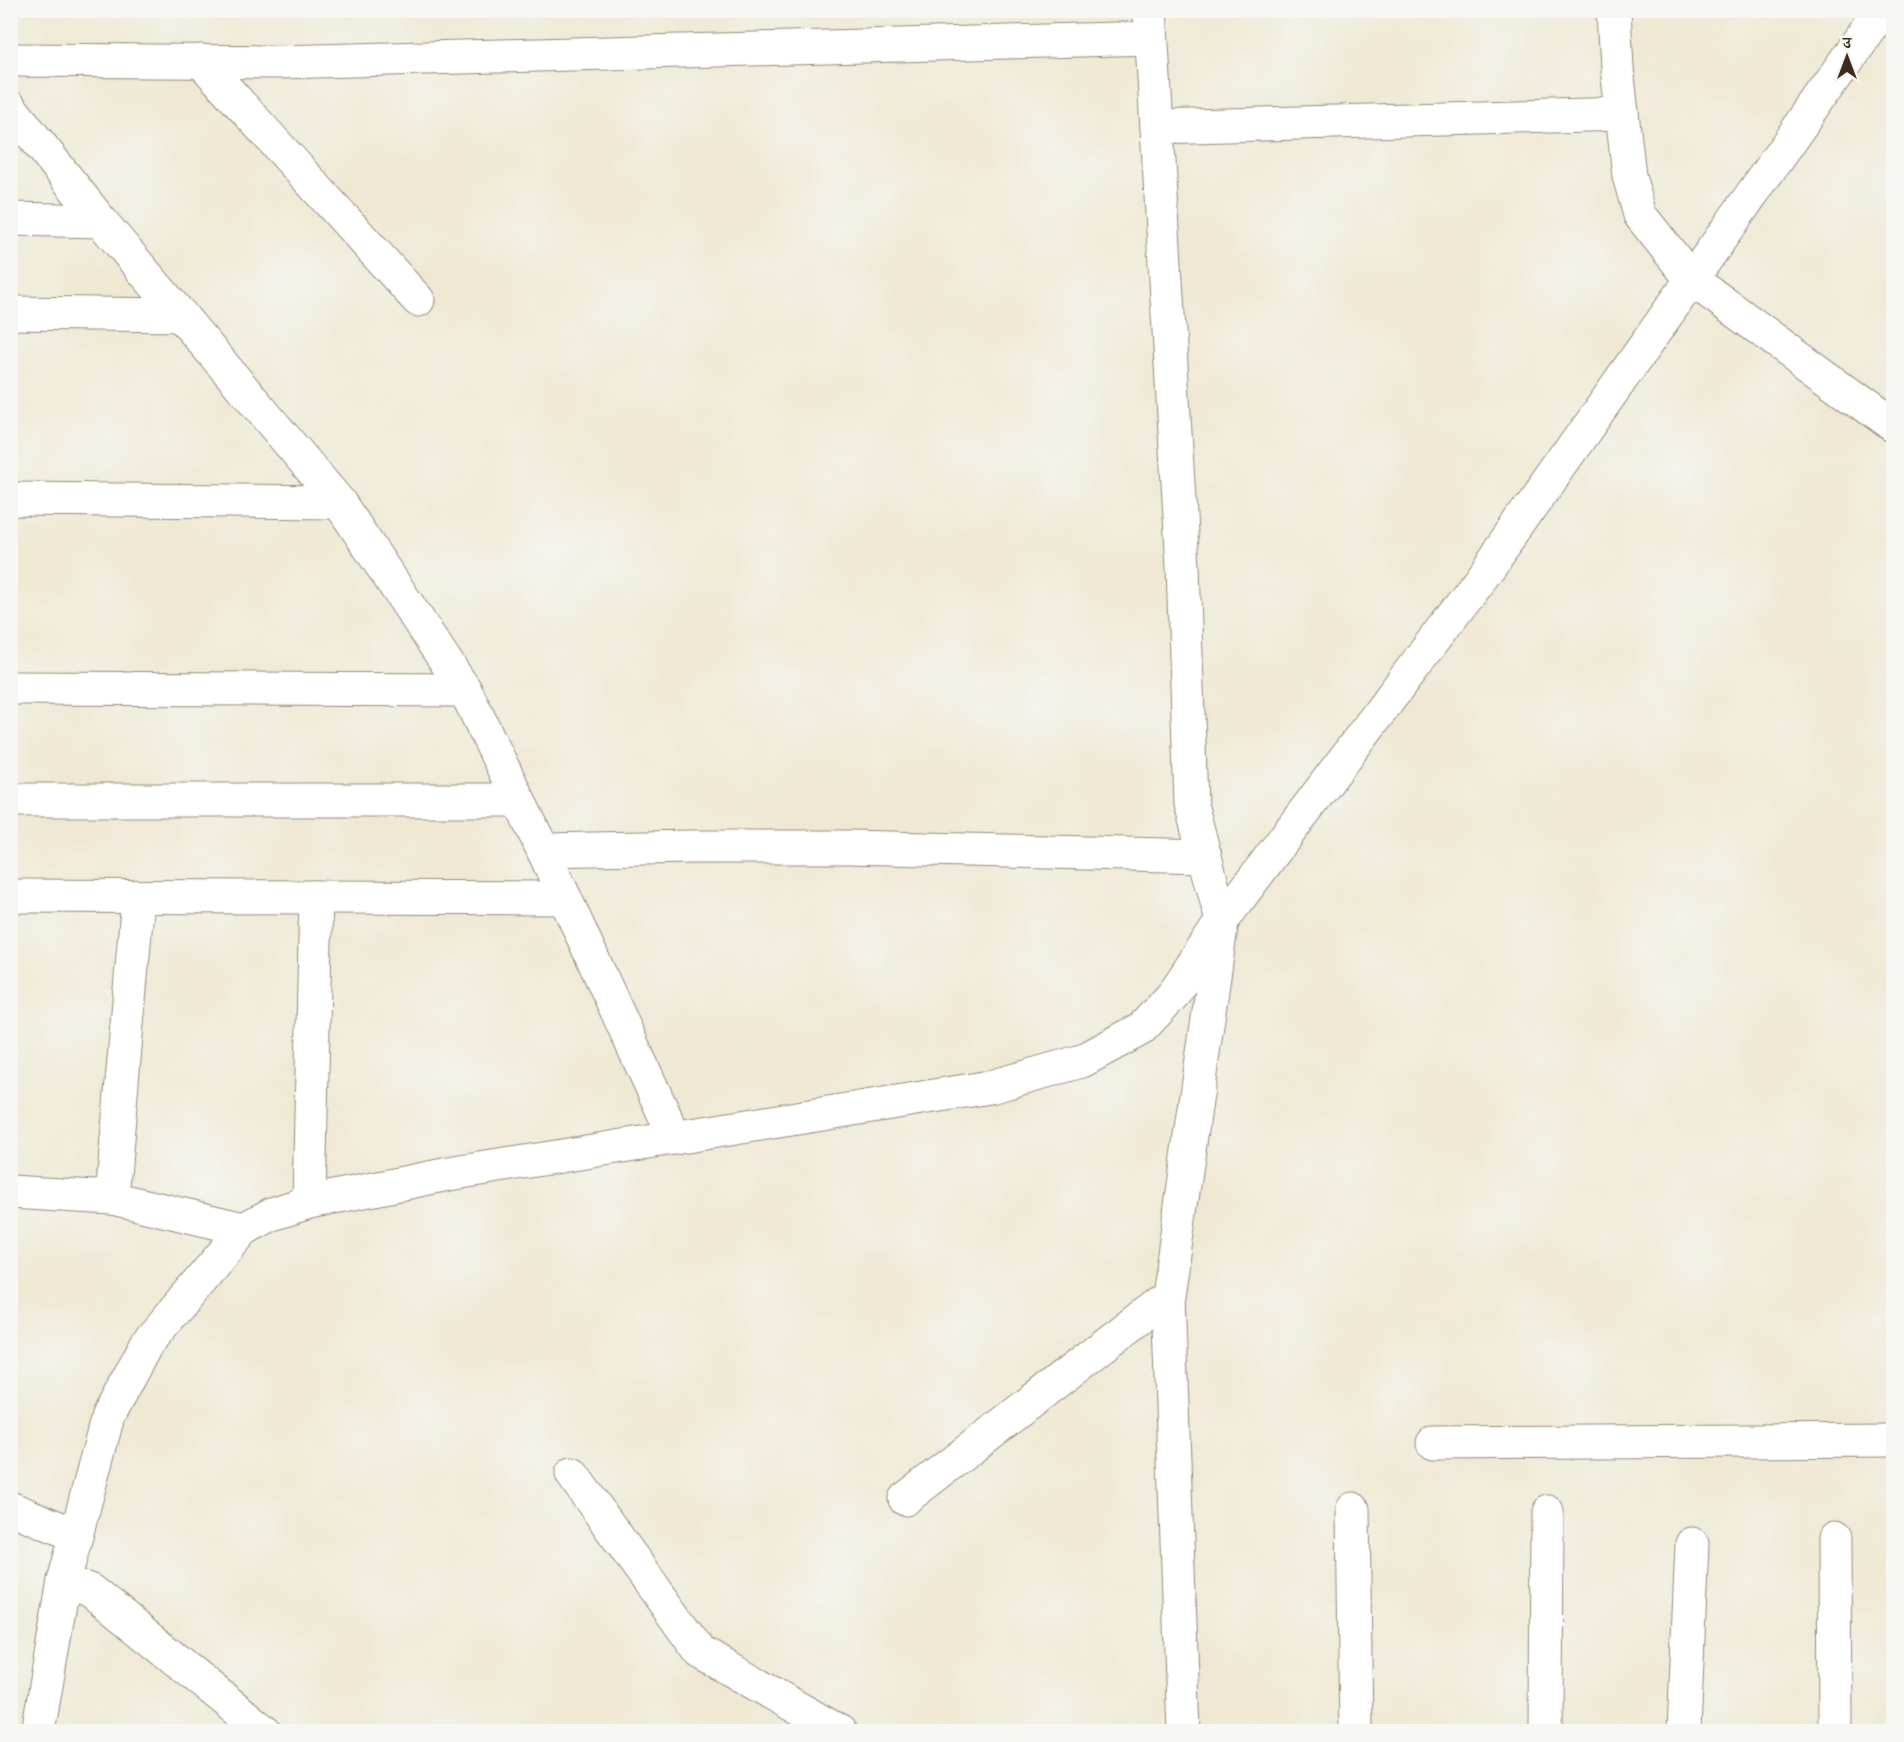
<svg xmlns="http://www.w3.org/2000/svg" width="1904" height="1742" viewBox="0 0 1904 1742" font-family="'IM FELL French Canon','Noto Serif Devanagari',serif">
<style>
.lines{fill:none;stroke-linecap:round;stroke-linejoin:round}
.minor-casing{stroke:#958a79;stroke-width:35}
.minor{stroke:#fff;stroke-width:33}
</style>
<rect width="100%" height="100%" fill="#f6f6f2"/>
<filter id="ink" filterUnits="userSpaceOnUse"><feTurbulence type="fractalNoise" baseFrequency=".0167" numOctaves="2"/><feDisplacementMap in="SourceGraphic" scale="12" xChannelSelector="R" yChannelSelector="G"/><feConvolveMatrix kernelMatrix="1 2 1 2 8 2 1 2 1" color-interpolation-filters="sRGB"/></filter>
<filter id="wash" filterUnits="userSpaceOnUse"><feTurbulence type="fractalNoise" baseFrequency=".008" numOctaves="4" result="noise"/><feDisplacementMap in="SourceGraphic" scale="24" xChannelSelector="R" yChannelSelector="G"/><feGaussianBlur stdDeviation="1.35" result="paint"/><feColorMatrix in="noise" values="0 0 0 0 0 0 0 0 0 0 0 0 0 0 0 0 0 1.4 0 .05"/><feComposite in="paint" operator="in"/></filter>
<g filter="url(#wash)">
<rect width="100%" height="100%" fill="#efe9d4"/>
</g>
<g filter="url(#ink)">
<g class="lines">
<g class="minor-casing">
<g id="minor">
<path d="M1150,10L1183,567L1191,804L1222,921L1168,1296L1184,1732"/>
<path d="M1614,10L1617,68L1629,176L1640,215L1691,279L1894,427"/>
<path d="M10,60L280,62L1151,38"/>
<path d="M201,61L418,300"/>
<path d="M10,107L101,221L339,502L465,690L543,850L675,1138"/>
<path d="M1157,127L1622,114"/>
<path d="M10,219L101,221"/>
<path d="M10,313L181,315"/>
<path d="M10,499L339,502"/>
<path d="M10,688L465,690"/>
<path d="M10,800H519"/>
<path d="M543,850L692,847H849L1205,856"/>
<path d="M10,896L565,898"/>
<path d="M10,1192L112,1198L244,1229"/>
<path d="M112,1198L138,897"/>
<path d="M309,1202L316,897"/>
<path d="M1433,1443L1894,1440"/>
<path d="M572,1474L700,1652L840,1732"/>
<path d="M905,1499L1168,1296"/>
<path d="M10,1508L76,1535"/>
<path d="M1353,1509L1356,1732"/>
<path d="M1834,1539L1835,1732"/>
<path d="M64,1581L91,1591L265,1732"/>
<path d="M38,1732L64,1581L108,1416L147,1343L244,1229L272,1214L309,1202L449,1174L990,1087L1082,1061L1141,1029L1172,996L1222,921L1480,579L1882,10"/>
<path d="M1546,1732L1547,1512"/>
<path d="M1684,1732L1692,1544"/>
</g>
</g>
<use href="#minor" class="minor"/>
</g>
</g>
<rect width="1904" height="1742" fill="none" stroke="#f6f6f2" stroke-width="36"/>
<g transform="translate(1847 57)" stroke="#f6f6f2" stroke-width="4.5" paint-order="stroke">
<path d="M0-4.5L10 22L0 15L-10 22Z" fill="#3b2a1e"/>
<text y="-9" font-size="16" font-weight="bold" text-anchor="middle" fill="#3b2a1e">उ</text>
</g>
</svg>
